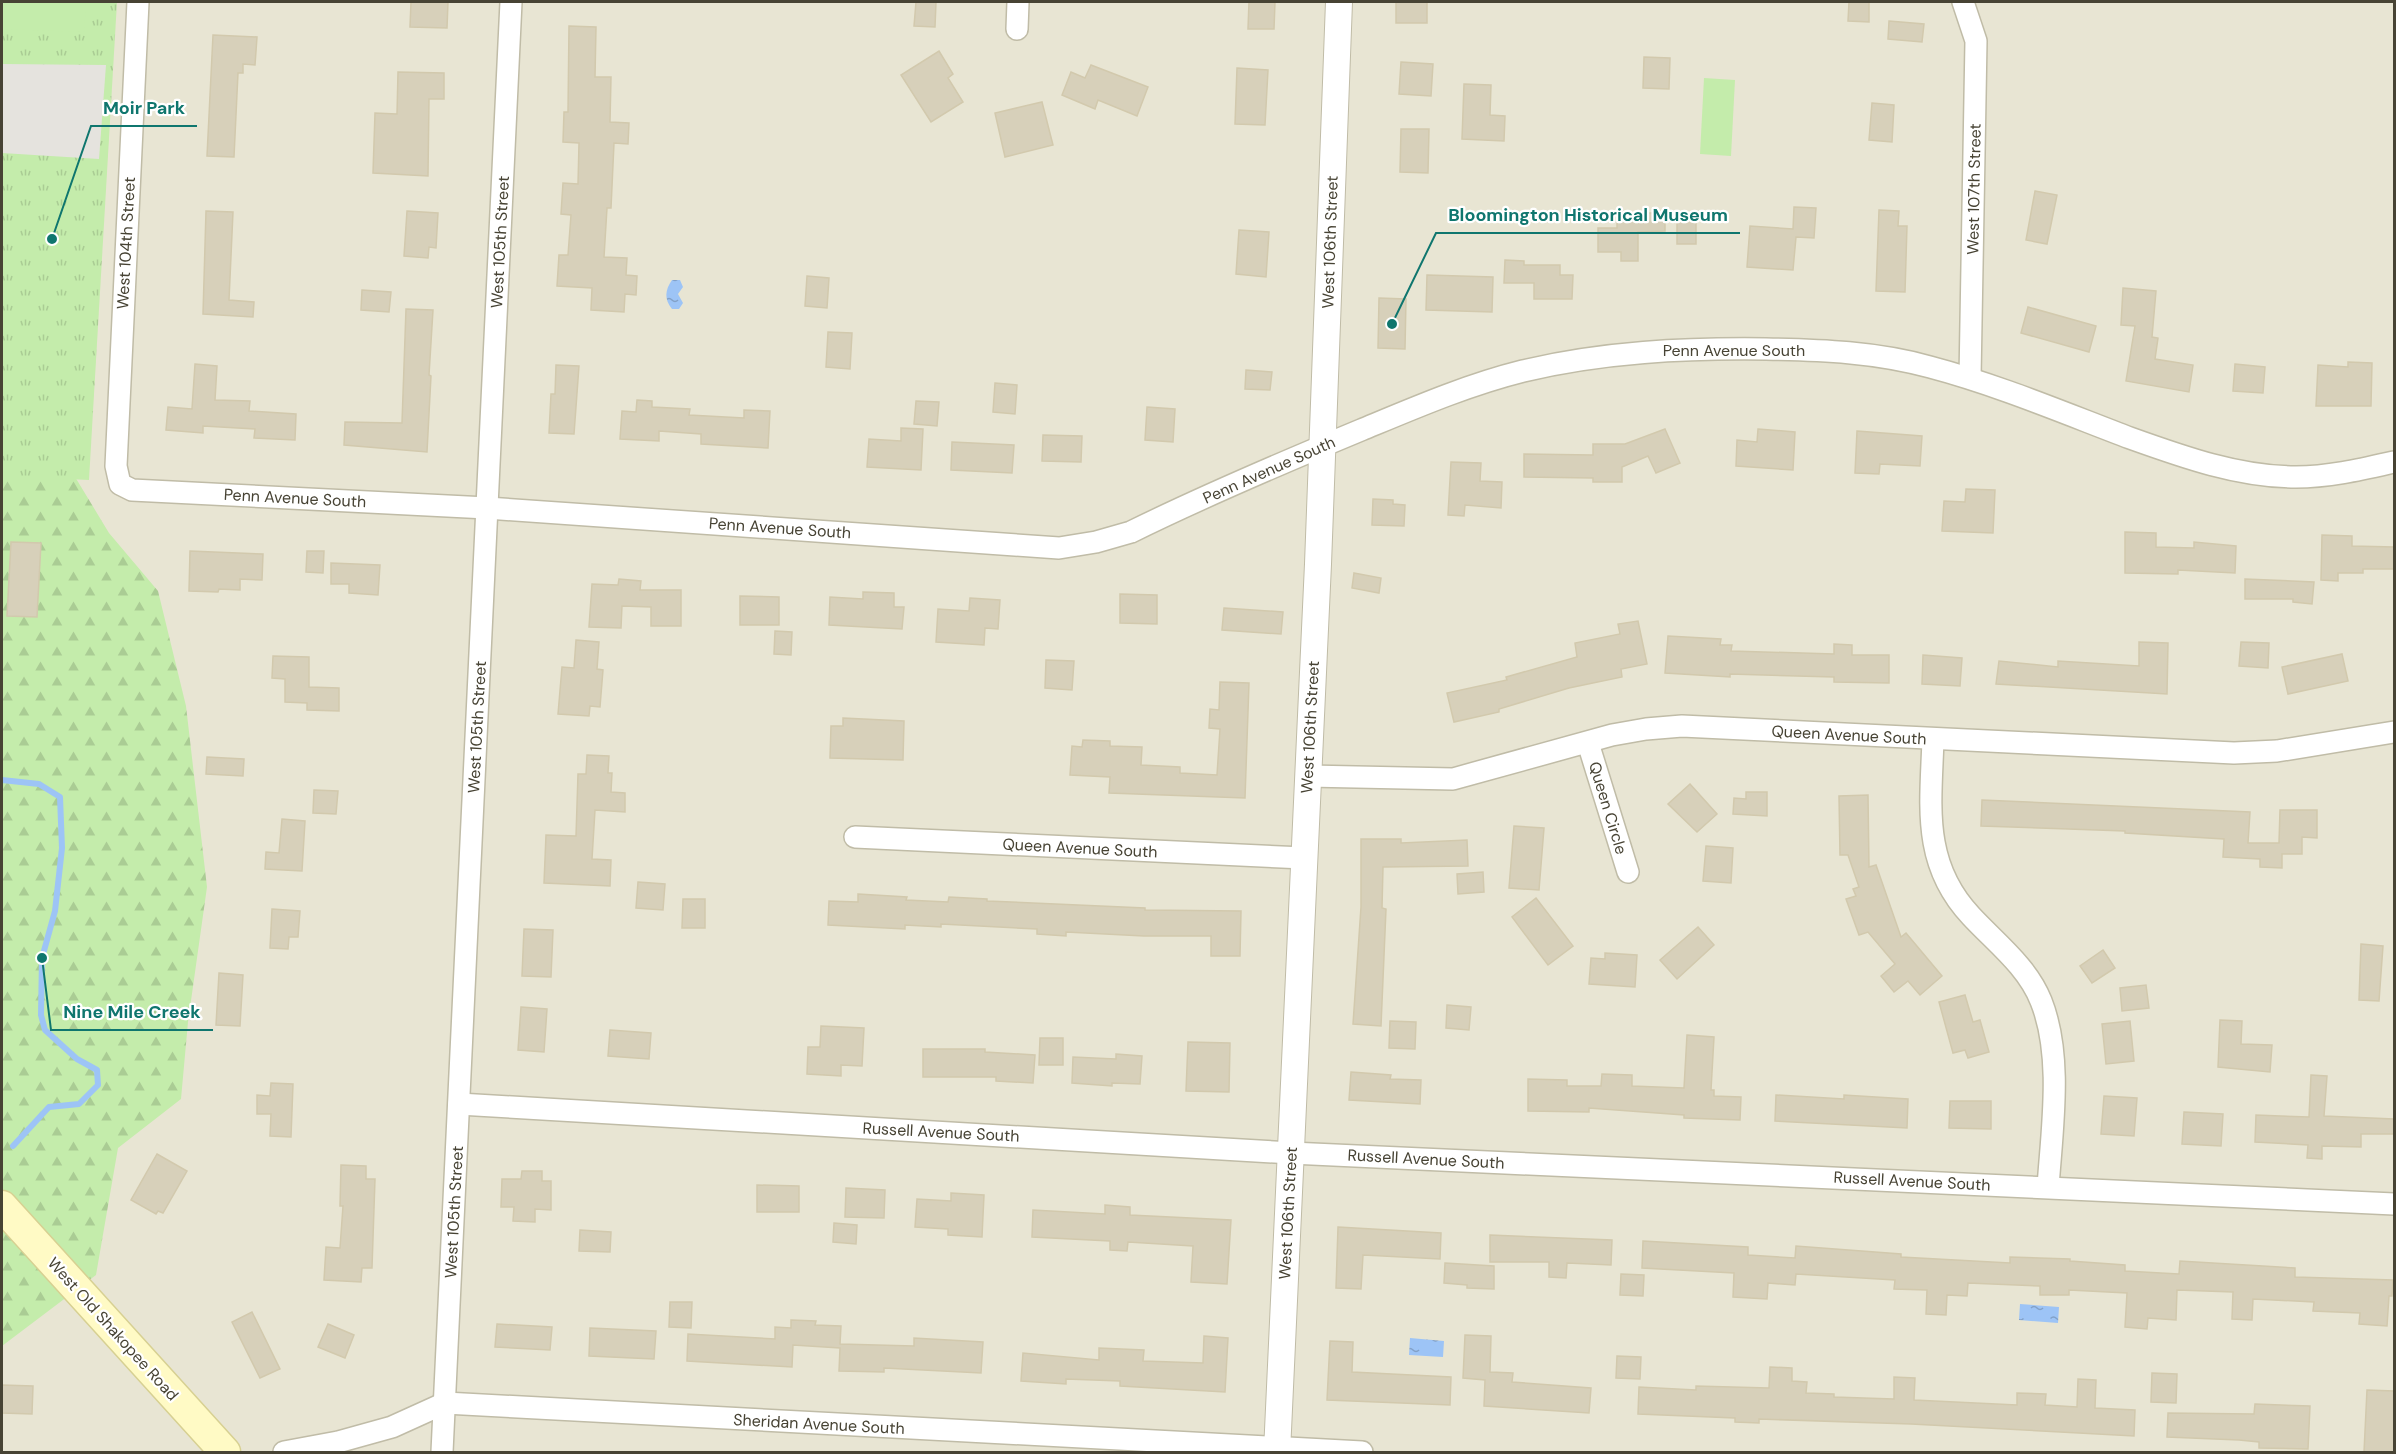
<svg xmlns="http://www.w3.org/2000/svg" width="2396" height="1454" viewBox="0 0 2396 1454" font-family="'DM Sans',sans-serif">
<style>
.residential{fill:#e8e5d3}
.forest{fill:url(#forest-firs)}
.park{fill:url(#park-tufts)}
.garden{fill:#c4ecab}
.parking{fill:#e5e3de}
.water{fill:url(#water-ripples)}
.lines{fill:none;stroke-linecap:round;stroke-linejoin:round}
.stream{stroke:#9dc4f6;stroke-width:6}
.building{fill:#d7d0ba;stroke:#d2c9ad;stroke-width:1.5}
.minor-casing{stroke:#c0bca7;stroke-width:24}
.tertiary-casing{stroke:#c0bca7;stroke-width:28}
.secondary-casing{stroke:#d7d092;stroke-width:33}
.minor{stroke:#fff;stroke-width:21}
.tertiary{stroke:#fff;stroke-width:26}
.secondary{stroke:#fffac5;stroke-width:30}
.labels{text-anchor:middle;dominant-baseline:central;stroke-width:4.5;stroke-linejoin:round;paint-order:stroke}
.street-label{font-size:16px;fill:#474334;stroke:#fff}
.leader{fill:none;stroke:#0f766e;stroke-width:2}
.callout-dot{fill:#0f766e;stroke:#fff;stroke-width:2}
.callout-label{font-size:18px;text-anchor:middle;font-weight:bold;fill:#0f766e;stroke:#fff;stroke-width:4.5;stroke-linejoin:round;paint-order:stroke}
</style>
<defs>
<pattern id="forest-firs" width="22" height="20" patternUnits="userSpaceOnUse" patternTransform="scale(1.5)"><rect width="22" height="20" fill="#c4ecab"/><path d="M5 1l3.5 6h-7zM16 11l3.5 6h-7z" fill="#aacc94"/></pattern>
<pattern id="park-tufts" width="24" height="20" patternUnits="userSpaceOnUse" patternTransform="scale(1.5)"><rect width="24" height="20" fill="#c4ecab"/><path d="M3 7l-1-3M5 7V3M7 7l1-3M15 17l-1-3M17 17v-4M19 17l1-3" fill="none" stroke="#aacc94"/></pattern>
<pattern id="water-ripples" width="26" height="14" patternUnits="userSpaceOnUse" patternTransform="scale(1.5)"><rect width="26" height="14" fill="#9dc4f6"/><path d="M2 4q2-2 4 0t4 0M15 11q2-2 4 0t4 0" fill="none" stroke="#82a1c8"/></pattern>
</defs>
<rect width="100%" height="100%" fill="#f4f2e6"/>
<rect class="residential" x="2" y="2" width="2392" height="1450"/>
<path class="forest" d="M2,153L63,457L109,533L158,591L186,706L207,887L188,1022L181,1099L118,1148L96,1275L2,1346Z"/>
<path class="park" d="M2,2H117L89,480L2,476Z"/>
<g class="garden">
<path d="M2,2H86L84,32L2,29Z"/>
<path d="M1704,78L1735,80L1731,156L1700,154Z"/>
</g>
<path class="parking" d="M2,64L106,65L99,159L2,153Z"/>
<g class="water">
<path d="M672,280H680L683,287L678,294L683,303L679,309H672C664,299 665,290 672,280Z"/>
<path d="M2020,1304L2059,1307L2058,1323L2019,1320Z"/>
<path d="M1410,1338L1444,1341L1443,1357L1409,1355Z"/>
</g>
<g class="lines">
<path class="stream" d="M2,780L39,784L60,797L62,848L55,911L42,958L41,1015L45,1030L77,1059L97,1070L98,1085L79,1104L49,1107L13,1146"/>
</g>
<g class="building">
<path d="M411,2H448L447,28L410,27Z"/>
<path d="M916,2H936L935,27L914,26Z"/>
<path d="M1249,2H1275L1274,29H1248Z"/>
<rect x="1396" y="2" width="31" height="21"/>
<path d="M1849,2H1869V22L1848,21Z"/>
<path d="M1889,21L1924,24L1922,42L1888,39Z"/>
<path d="M569,26L596,27L595,77H611L610,122L629,123L628,144L614,143L611,208H607L604,257L627,258L626,275L637,276L636,295L625,294L624,312L591,310L592,288L557,286L559,255H568L571,215L561,214L563,183L578,184L579,143L563,142L564,112H568Z"/>
<path d="M213,35L257,37L255,65L243,64V73H238L234,157L207,156Z"/>
<path d="M939,51L953,74L948,78L963,102L931,122L901,75Z"/>
<path d="M1644,57L1670,58L1669,89L1643,88Z"/>
<path d="M1401,62L1433,64L1431,96L1399,94Z"/>
<path d="M1091,65L1148,87L1137,116L1098,100L1095,109L1062,95L1071,72L1085,78Z"/>
<path d="M1237,68L1268,70L1265,125L1235,124Z"/>
<path d="M398,72L444,73V99H429L428,176L373,173L375,113L397,114Z"/>
<path d="M1464,84L1491,85L1490,115L1505,116L1504,141L1462,139Z"/>
<path d="M1042,102L1053,145L1005,157L995,113Z"/>
<path d="M1872,103L1894,105L1892,142L1869,140Z"/>
<path d="M1401,129H1429L1428,173L1400,172Z"/>
<path d="M2035,191L2057,195L2047,244L2026,240Z"/>
<path d="M1794,207L1816,208L1814,238L1796,237L1793,270L1747,267L1750,226L1793,229Z"/>
<path d="M1879,210L1899,211L1898,226H1907L1905,292L1876,291Z"/>
<path d="M206,211L233,212L229,300L254,302L253,317L203,314Z"/>
<path d="M407,211L438,213L436,248L429,247L428,258L404,256Z"/>
<path d="M1617,213H1665V231L1638,232V261H1621V252H1598V228H1617Z"/>
<rect x="1677" y="221" width="19" height="23"/>
<path d="M1239,230L1269,232L1266,277L1236,274Z"/>
<path d="M1505,260L1524,261V265H1560V275H1573L1572,299H1534V283H1504Z"/>
<path d="M1427,275L1493,277L1492,312L1426,310Z"/>
<path d="M807,276L829,278L827,308L805,306Z"/>
<path d="M2123,288L2156,291L2152,337L2158,338L2155,359L2193,365L2189,392L2126,381L2135,326L2121,325Z"/>
<path d="M362,290L391,292L389,312L361,310Z"/>
<path d="M1379,298L1406,299L1405,349L1378,348Z"/>
<path d="M2028,307L2096,326L2089,352L2021,333Z"/>
<path d="M406,309L433,310L429,375L431,376L427,452L344,445L345,422L402,423Z"/>
<path d="M828,332L852,333L850,369L826,367Z"/>
<path d="M2348,362L2372,363L2371,406H2316L2318,365L2348,367Z"/>
<path d="M195,364L217,366L215,400L250,401L249,411L296,414L295,440L254,438L255,429L203,426V433L166,430L168,407L192,409Z"/>
<path d="M2235,364L2265,367L2263,393L2233,391Z"/>
<path d="M556,365L579,366L574,434L549,433L551,394H555Z"/>
<path d="M1246,370L1272,372L1270,390L1245,389Z"/>
<path d="M995,383L1017,385L1015,414L993,412Z"/>
<path d="M637,400L652,401V407L690,409L689,415L744,418V410L770,411L768,448L701,444V434L659,431V441L620,439L622,411L636,412Z"/>
<path d="M916,401L939,402L937,426L914,424Z"/>
<path d="M1147,407L1175,409L1173,442L1145,440Z"/>
<path d="M901,428L923,429L921,470L867,467L869,439L901,441Z"/>
<path d="M1665,429L1680,463L1656,473L1648,456L1622,467V482H1593V478L1524,477V454L1593,455V444H1625Z"/>
<path d="M1758,429L1795,432L1793,470L1736,466L1737,440L1757,442Z"/>
<path d="M1857,431L1922,436L1920,466L1880,464L1879,474L1855,473Z"/>
<path d="M1043,435L1082,436L1081,462L1042,461Z"/>
<path d="M952,442L1014,445L1012,473L951,470Z"/>
<path d="M1451,462L1481,463L1480,481L1502,482L1501,508L1465,505L1464,516L1448,515Z"/>
<path d="M1966,489L1995,490L1993,533L1942,531L1944,501L1965,502Z"/>
<path d="M1373,499L1393,500V504L1405,505L1404,526L1372,525Z"/>
<path d="M2125,532L2156,533V547L2194,548V542L2236,546L2235,573L2178,570V574L2125,573Z"/>
<path d="M2322,535L2352,536V546L2394,547V569H2363V573H2338V581L2321,580Z"/>
<path d="M11,542L41,543L37,617L7,616Z"/>
<path d="M190,551L263,554L262,580L240,579V590L219,589L218,592L189,591Z"/>
<path d="M307,551H324L323,573L306,572Z"/>
<path d="M331,563L380,565L378,595L349,593V584H331Z"/>
<path d="M1354,573L1381,578L1379,593L1352,588Z"/>
<path d="M619,579L641,581L640,590H681V626H651V607L622,606L621,628L589,627L592,584L618,585Z"/>
<path d="M2245,579L2314,582L2312,604L2293,602V599H2245Z"/>
<path d="M863,592L894,593V607H904L902,629L829,625L830,597L863,599Z"/>
<path d="M1120,594L1157,595V624L1120,623Z"/>
<path d="M740,596L779,597V625H740Z"/>
<path d="M970,598L1000,600L998,629L985,628L984,645L936,642L938,609L969,611Z"/>
<path d="M1224,608L1283,612L1281,634L1222,630Z"/>
<path d="M1638,621L1647,664L1621,669L1622,677L1569,688L1499,709V712L1454,722L1447,693L1507,680L1506,677L1577,657L1575,643L1620,634L1618,624Z"/>
<path d="M775,631L792,632L791,655L774,654Z"/>
<path d="M1668,636L1721,639L1720,645H1732L1731,651L1834,654V644L1852,645V655H1889V683L1834,682V677L1730,674V677L1665,673Z"/>
<path d="M576,640L599,642L597,669L603,670L600,707L590,706L589,716L558,714L562,667L574,668Z"/>
<path d="M2139,642L2168,643L2167,694L1996,684L1999,661L2058,667V661L2139,666Z"/>
<path d="M2241,642L2269,643L2268,668L2239,666Z"/>
<path d="M2342,654L2348,681L2288,694L2282,667Z"/>
<path d="M1923,655L1962,658L1960,686L1922,684Z"/>
<path d="M273,656L309,657V687L339,688V711L307,710V703L285,702V679L272,678Z"/>
<path d="M1046,660L1074,661L1072,690L1045,688Z"/>
<path d="M1220,682L1249,683L1245,798L1109,793L1110,777L1070,775L1072,746L1082,747L1083,740L1110,741V746L1142,747L1141,765L1180,767V773L1217,775L1220,729L1209,728L1210,709L1219,710Z"/>
<path d="M843,718L904,721L903,760L830,758L831,726H843Z"/>
<path d="M587,755L609,756L608,773H612L611,792L625,793V812L595,810L592,859L611,860L610,886L544,883L546,835L576,836L578,774H586Z"/>
<path d="M207,757L244,759L243,776L206,774Z"/>
<path d="M1690,784L1717,814L1697,832L1668,804Z"/>
<path d="M314,790L338,791L336,814L313,813Z"/>
<path d="M1746,792H1767V816L1733,814L1734,798L1746,799Z"/>
<path d="M1868,795L1869,867L1876,865L1901,937L1906,933L1942,976L1920,995L1908,981L1894,992L1881,976L1895,964L1868,932L1859,935L1846,899L1856,896L1853,889L1859,887L1848,855H1840L1839,796Z"/>
<path d="M1982,800L2250,812L2248,843H2279L2280,810H2317V838L2302,837V854H2282V868L2260,867V859L2223,857L2224,839L2125,833V831L1981,826Z"/>
<path d="M282,819L305,821L302,871L265,869L266,852L279,853Z"/>
<path d="M1514,826L1544,828L1539,890L1509,888Z"/>
<path d="M1361,839H1401V843L1467,840L1468,866L1383,867L1382,908L1386,909L1381,1026L1353,1024L1361,907Z"/>
<path d="M1706,846L1733,848L1731,883L1703,881Z"/>
<path d="M1483,872L1484,892L1458,894L1457,874Z"/>
<path d="M638,882L665,884L663,910L636,908Z"/>
<path d="M858,894L907,897L906,900L948,902L949,897L987,899V901L1145,908V910L1241,911L1240,956H1211V936H1144L1066,932V936L1037,934V929L941,924V927L905,925V929L828,925L829,901L858,902Z"/>
<path d="M1536,898L1573,946L1548,965L1512,917Z"/>
<path d="M683,899H705V928H682Z"/>
<path d="M272,909L300,911L298,937H289L288,949L270,948Z"/>
<path d="M1698,927L1714,945L1677,979L1660,960Z"/>
<path d="M524,929L553,930L551,977L522,976Z"/>
<path d="M2361,944L2383,946L2379,1001L2359,1000Z"/>
<path d="M2103,950L2115,968L2092,983L2080,966Z"/>
<path d="M1605,953L1637,955L1635,987L1589,984L1591,958L1605,959Z"/>
<path d="M219,973L243,975L240,1026L216,1025Z"/>
<path d="M2146,985L2149,1008L2122,1011L2120,988Z"/>
<path d="M1965,995L1973,1022L1980,1020L1989,1052L1968,1058L1965,1050L1953,1053L1939,1002Z"/>
<path d="M1447,1005L1471,1007L1469,1030L1446,1028Z"/>
<path d="M521,1007L547,1009L544,1052L518,1050Z"/>
<path d="M2220,1020L2242,1021L2241,1044L2272,1045L2270,1072L2218,1067Z"/>
<path d="M1390,1021L1416,1022L1415,1049L1389,1048Z"/>
<path d="M2130,1021L2134,1061L2106,1064L2102,1024Z"/>
<path d="M821,1026L864,1028L862,1066L841,1065V1076L807,1074L808,1047H820Z"/>
<path d="M610,1030L651,1033L649,1059L608,1056Z"/>
<path d="M1687,1035L1714,1037L1711,1090H1714V1096L1741,1097L1740,1120L1684,1118V1115L1589,1108V1112L1528,1111V1079L1567,1080V1086H1601L1602,1074L1632,1075V1086L1684,1088Z"/>
<path d="M1040,1038H1063V1065H1039Z"/>
<path d="M1188,1042L1230,1043L1229,1092L1186,1091Z"/>
<path d="M923,1049H985V1052L1035,1055L1033,1083L996,1081V1077H923Z"/>
<path d="M1116,1054L1142,1056L1140,1084L1112,1083V1086L1072,1083L1073,1057L1116,1059Z"/>
<path d="M1351,1072L1391,1075L1390,1079L1421,1080L1420,1104L1349,1100Z"/>
<path d="M2311,1075L2327,1076L2324,1116L2394,1119V1134H2361V1147L2322,1146V1159L2307,1158L2308,1145L2255,1142L2256,1115L2309,1117Z"/>
<path d="M271,1083L293,1084L291,1137L270,1136L271,1114H257V1095L270,1096Z"/>
<path d="M1776,1095L1844,1099V1095L1908,1099L1907,1128L1775,1121Z"/>
<path d="M2104,1096L2137,1098L2134,1136L2101,1134Z"/>
<path d="M1950,1101H1991V1129L1949,1128Z"/>
<path d="M2184,1112L2223,1114L2221,1146L2182,1144Z"/>
<path d="M157,1154L187,1171L163,1213L158,1211L156,1214L131,1200Z"/>
<path d="M341,1165L366,1166V1179H375L372,1268H362L361,1282L324,1280L326,1247L340,1248L343,1206H340Z"/>
<path d="M522,1171H542V1181H551V1210L535,1209V1222L513,1221L514,1207H501L502,1179H521Z"/>
<path d="M757,1185L799,1186V1212H757Z"/>
<path d="M846,1188L885,1190L884,1218L845,1217Z"/>
<path d="M951,1193L984,1195L982,1237L948,1235V1229L915,1227L917,1199L951,1201Z"/>
<path d="M1105,1205L1130,1207V1215L1231,1220L1227,1284L1191,1282L1193,1246L1128,1242L1127,1251L1110,1250V1241L1032,1237L1033,1210L1105,1214Z"/>
<path d="M834,1223L857,1225L856,1244L833,1242Z"/>
<path d="M1338,1227L1441,1233L1440,1259L1363,1255L1361,1289L1336,1288Z"/>
<path d="M580,1230L611,1232L610,1252L579,1251Z"/>
<path d="M1490,1235L1612,1240L1611,1265L1567,1263L1566,1278L1549,1277V1262H1490Z"/>
<path d="M1643,1241L1748,1247V1255L1795,1258L1796,1246L1901,1254V1257L2010,1263V1257L2070,1259V1261L2125,1265V1271L2179,1274L2180,1261L2295,1268V1277L2393,1280L2392,1296H2389L2387,1326L2359,1324L2360,1313L2313,1311L2314,1302L2253,1299L2252,1320L2232,1319L2233,1292L2177,1290L2176,1320L2148,1318L2147,1329L2125,1327L2127,1293L2069,1290V1295H2040V1286L1968,1283L1967,1296L1947,1295L1946,1315L1926,1314L1927,1290L1894,1289L1895,1280L1796,1274L1795,1285L1768,1283L1767,1299L1733,1297L1734,1273L1642,1268Z"/>
<path d="M1445,1263L1494,1266V1289L1467,1288V1285L1444,1283Z"/>
<path d="M1621,1274L1644,1275L1643,1296L1620,1295Z"/>
<path d="M670,1302H692L691,1328L669,1327Z"/>
<path d="M252,1312L280,1369L260,1378L232,1322Z"/>
<path d="M791,1320L816,1321L815,1325L841,1326L840,1344L914,1346V1338L983,1342L981,1373L884,1368V1372L839,1371L840,1348L793,1345L792,1367L687,1361L688,1334L775,1339V1327L791,1328Z"/>
<path d="M328,1324L354,1335L345,1358L318,1347Z"/>
<path d="M497,1324L552,1327L550,1350L495,1347Z"/>
<path d="M590,1328L656,1331L654,1359L589,1356Z"/>
<path d="M1465,1335L1491,1336L1490,1372L1513,1373L1512,1382L1591,1388L1589,1413L1484,1406L1485,1380L1463,1378Z"/>
<path d="M1204,1336L1228,1338L1225,1392L1120,1386V1381L1066,1379V1384L1021,1381L1023,1353L1099,1360V1348L1144,1350L1143,1361L1203,1363Z"/>
<path d="M1330,1341L1353,1342L1352,1372L1451,1377L1450,1405L1327,1400Z"/>
<path d="M1617,1356L1641,1357L1640,1379L1616,1378Z"/>
<path d="M1770,1367L1792,1368V1381L1807,1382L1806,1393L1834,1394V1397L1894,1399V1377L1915,1378L1914,1400L2017,1405V1393L2046,1394L2045,1405L2077,1407L2078,1379L2096,1380L2095,1408L2135,1410L2134,1436L1911,1424L1759,1419V1423L1735,1422V1418L1638,1414L1639,1387L1696,1390V1386L1769,1388Z"/>
<path d="M2152,1373L2177,1374L2176,1403L2151,1402Z"/>
<path d="M2,1385L33,1386L32,1414L2,1413Z"/>
<path d="M2367,1390L2394,1391V1452H2364Z"/>
<path d="M2255,1404L2310,1406L2308,1449L2259,1448V1442L2239,1440L2167,1437L2168,1413L2254,1414Z"/>
</g>
<g class="lines">
<g class="minor-casing">
<g id="minor">
<path d="M138,2L116,466L120,484L132,490L487,508L1059,548L1096,542L1131,532C1206,495 1284,462 1361,430C1414,408 1467,385 1523,371C1603,352 1684,348 1766,349C1822,350 1876,352 1930,367C1998,385 2064,413 2130,438C2183,457 2239,477 2296,477C2330,477 2363,469 2394,462"/>
<path d="M1963,2L1976,41L1970,378"/>
<path d="M1017,29L1018,2"/>
<path d="M1933,739C1931,804 1921,863 1971,916C1996,943 2027,966 2041,1001C2063,1056 2052,1128 2048,1187"/>
<path d="M1588,743L1628,872"/>
<path d="M1308,776L1453,779L1612,735L1646,729L1682,726L2234,753L2277,751L2394,732"/>
<path d="M855,837L1304,858"/>
<path d="M459,1104L1291,1153L2394,1204"/>
<path d="M284,1452L338,1442L392,1427L445,1403L1362,1452"/>
<path d="M442,1452L511,2"/>
</g>
</g>
<g class="tertiary-casing">
<path id="tertiary" d="M1277,1452L1318,564L1339,2"/>
</g>
<g class="secondary-casing">
<path id="secondary" d="M2,1206L225,1452"/>
</g>
<use href="#minor" class="minor"/>
<use href="#tertiary" class="tertiary"/>
<use href="#secondary" class="secondary"/>
</g>
<g class="labels">
<g class="street-label">
<text transform="translate(1974 189) rotate(-89)">West 107th Street</text>
<text transform="translate(500 242) rotate(-87)">West 105th Street</text>
<text transform="translate(1330 242) rotate(-88)">West 106th Street</text>
<text transform="translate(126 243) rotate(-87)">West 104th Street</text>
<text x="1734" y="350">Penn Avenue South</text>
<text transform="translate(1269 470) rotate(-24)">Penn Avenue South</text>
<text transform="translate(295 498) rotate(3)">Penn Avenue South</text>
<text transform="translate(780 528) rotate(4)">Penn Avenue South</text>
<text transform="translate(477 727) rotate(-87)">West 105th Street</text>
<text transform="translate(1310 727) rotate(-87)">West 106th Street</text>
<text transform="translate(1849 735) rotate(3)">Queen Avenue South</text>
<text transform="translate(1608 808) rotate(73)">Queen Circle</text>
<text transform="translate(1080 848) rotate(3)">Queen Avenue South</text>
<text transform="translate(941 1132) rotate(3)">Russell Avenue South</text>
<text transform="translate(1426 1159) rotate(3)">Russell Avenue South</text>
<text transform="translate(1912 1181) rotate(3)">Russell Avenue South</text>
<text transform="translate(454 1212) rotate(-87)">West 105th Street</text>
<text transform="translate(1288 1213) rotate(-87)">West 106th Street</text>
<text transform="translate(113 1329) rotate(48)">West Old Shakopee Road</text>
<text transform="translate(819 1424) rotate(3)">Sheridan Avenue South</text>
</g>
</g>
<path class="leader" d="M52 239L91 126H197M1392 324L1436 233H1740M42 958L51 1030H213"/>
<g class="callout-dot">
<circle cx="52" cy="239" r="6"/>
<circle cx="1392" cy="324" r="6"/>
<circle cx="42" cy="958" r="6"/>
</g>
<g class="callout-label">
<text x="144" y="114">Moir Park</text>
<text x="1588" y="221">Bloomington Historical Museum</text>
<text x="132" y="1018">Nine Mile Creek</text>
</g>
<rect width="2396" height="1454" fill="none" stroke="#474334" stroke-width="6"/>
</svg>
